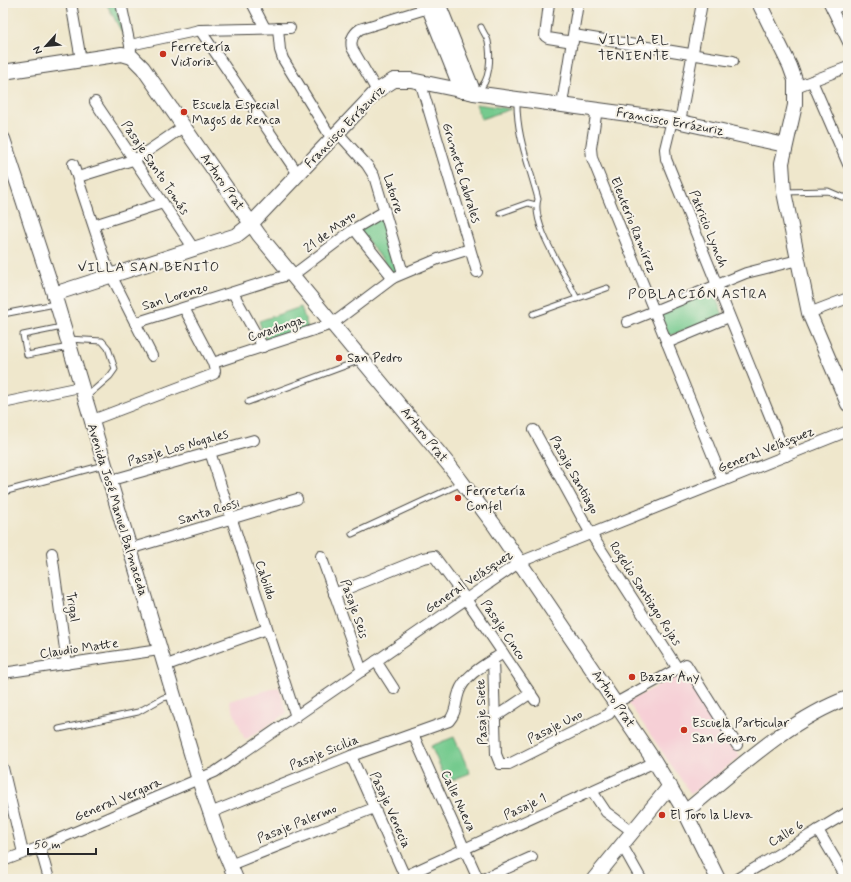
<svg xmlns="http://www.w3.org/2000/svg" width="851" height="882" viewBox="0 0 851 882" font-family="Mynerve,sans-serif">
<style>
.built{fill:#f6cfd6}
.green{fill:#75ca8e;stroke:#507a5c}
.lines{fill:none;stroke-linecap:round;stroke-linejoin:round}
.lane-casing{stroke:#484743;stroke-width:7}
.street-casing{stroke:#484743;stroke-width:12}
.secondary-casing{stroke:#484743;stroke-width:16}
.lane{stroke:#fff;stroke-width:5}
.street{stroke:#fff;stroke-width:10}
.secondary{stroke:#fff;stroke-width:14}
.poi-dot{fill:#c8321e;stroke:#f7f3e8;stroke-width:1.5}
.labels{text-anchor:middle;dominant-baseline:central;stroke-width:4;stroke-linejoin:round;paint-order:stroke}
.poi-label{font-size:13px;fill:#2b2b2b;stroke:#f7f3e8;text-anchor:start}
.street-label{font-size:13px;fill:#2b2b2b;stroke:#f7f3e8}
.neighbourhood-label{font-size:14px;letter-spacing:1px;fill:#2b2b2b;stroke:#f7f3e8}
</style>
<rect width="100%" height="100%" fill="#f7f3e8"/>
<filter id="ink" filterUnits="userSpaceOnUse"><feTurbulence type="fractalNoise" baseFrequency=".025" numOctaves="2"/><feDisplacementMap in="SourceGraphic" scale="8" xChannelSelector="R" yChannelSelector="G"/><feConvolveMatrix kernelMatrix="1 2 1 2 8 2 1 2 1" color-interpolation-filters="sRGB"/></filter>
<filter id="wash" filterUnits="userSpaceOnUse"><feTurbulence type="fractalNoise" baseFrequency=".012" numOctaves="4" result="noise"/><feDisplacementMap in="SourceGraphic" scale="16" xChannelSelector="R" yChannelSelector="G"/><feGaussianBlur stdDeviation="0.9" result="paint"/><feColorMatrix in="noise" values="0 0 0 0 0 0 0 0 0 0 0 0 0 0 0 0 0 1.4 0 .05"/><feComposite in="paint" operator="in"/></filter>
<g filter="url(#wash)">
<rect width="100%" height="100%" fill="#efe7cc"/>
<g class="built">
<path d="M683,672L740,757L691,794L628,702Z"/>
<path d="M279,687L287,713L245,740L229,701Z"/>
</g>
<g class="green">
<path d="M106,3H115L124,36Z"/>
<path d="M476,104L511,109L481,119Z"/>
<path d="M382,217L398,271L393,273L359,230Z"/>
<path d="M713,291L723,315L669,336L660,313Z"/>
<path d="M301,307L308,328L266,343L259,321Z"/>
<path d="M454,737L470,773L447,782L431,746Z"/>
</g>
</g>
<g filter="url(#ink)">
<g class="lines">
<g class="lane-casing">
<g id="lane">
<path d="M477,91C491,82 491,56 488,41C487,37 483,32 481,27"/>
<path d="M517,99C516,136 529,164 538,199C530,225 567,275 577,299"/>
<path d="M785,192L828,191L842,197H848"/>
<path d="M500,213L528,203L536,205"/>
<path d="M3,314L55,304"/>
<path d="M533,314L607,288"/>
<path d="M62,327L23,335L27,355L69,347"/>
<path d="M68,339L102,341L108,348L115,369L110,376L86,397"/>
<path d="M248,402L361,360"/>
<path d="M3,492L104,465"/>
<path d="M352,534L462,483"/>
<path d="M59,729L138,712L163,698L172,696"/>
</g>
</g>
<g class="street-casing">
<g id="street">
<path d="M71,3L81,60"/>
<path d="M121,3L131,50"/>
<path d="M252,3L265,28"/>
<path d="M549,3L545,36L548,38L573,42"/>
<path d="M829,3L848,42"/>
<path d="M832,9L848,3"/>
<path d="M278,28L280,50L283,59L332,139"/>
<path d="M200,30L298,174"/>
<path d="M574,35L733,61"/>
<path d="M130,45L200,30L290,28"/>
<path d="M420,81L477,272"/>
<path d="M812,81L848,164"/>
<path d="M796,87L848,67"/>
<path d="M377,91L352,48C350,40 353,34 360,29L435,6"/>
<path d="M95,102L194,249"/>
<path d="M562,104L578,3"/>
<path d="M597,109L591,148L592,158L723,481"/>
<path d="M672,120L665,149L666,159L786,456"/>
<path d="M680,122L702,3"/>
<path d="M338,133L367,165L374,176L403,273"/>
<path d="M73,164L107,267L152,356"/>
<path d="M78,177L136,159L183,127"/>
<path d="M94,225L163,203"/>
<path d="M354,229L393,278"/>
<path d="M233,293L263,347"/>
<path d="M809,313L848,298"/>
<path d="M627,322L746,273L798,260"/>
<path d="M135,323L297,272L354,229L385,211"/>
<path d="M667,343L729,317"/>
<path d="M213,363L332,324L393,278L438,259L470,249"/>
<path d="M3,403L80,387"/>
<path d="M90,421L214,374L215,371L213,363L184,308"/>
<path d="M534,430L591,534L678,669"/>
<path d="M210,452L296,717"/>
<path d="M108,481L254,440"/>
<path d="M129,549L297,499"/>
<path d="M52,553L67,664"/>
<path d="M321,556L362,671"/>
<path d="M334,594L423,558L434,556L466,599L535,700"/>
<path d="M493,659L496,754L500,764H509L609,714L616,703L686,664L737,745"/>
<path d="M376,661L394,689"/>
<path d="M164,666L267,629"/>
<path d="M3,673L159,650"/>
<path d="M495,717L531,693"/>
<path d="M413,734L478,879"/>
<path d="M351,756L406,879"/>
<path d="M3,768L23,853"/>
<path d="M592,791L606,812L633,832"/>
<path d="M210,813L351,756L449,721C457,712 455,703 459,692C465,674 488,663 503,653"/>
<path d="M818,830L847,879"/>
<path d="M622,845L641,879"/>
<path d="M40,847L49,879"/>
<path d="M3,861L40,847L215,772L520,562L848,431"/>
<path d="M230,865L374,808"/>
<path d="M405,876L655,762"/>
<path d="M483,879L532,857"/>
<path d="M737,879L848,812"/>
</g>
</g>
<g class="secondary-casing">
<g id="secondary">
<path d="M427,3L462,91"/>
<path d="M438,3L474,93"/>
<path d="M759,3L790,66L795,80V105L782,163L784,192L809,313L848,404"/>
<path d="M3,72L122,54L132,57L143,68L259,235L449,465L495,526L655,762L685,812L718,879"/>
<path d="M3,139L54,294L199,780L219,838L236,879"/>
<path d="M54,294L237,235L251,224L377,91L394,80H411L474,93L672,120L785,145"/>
<path d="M685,812C734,772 789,719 848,698"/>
<path d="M594,879L670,786"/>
</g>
</g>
<use href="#lane" class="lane"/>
<use href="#street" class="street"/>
<use href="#secondary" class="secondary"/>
</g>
</g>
<g class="poi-dot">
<circle cx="163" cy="54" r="4"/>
<circle cx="184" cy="112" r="4"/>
<circle cx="339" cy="358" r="4"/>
<circle cx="458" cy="498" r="4"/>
<circle cx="632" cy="677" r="4"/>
<circle cx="684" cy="730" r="4"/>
<circle cx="662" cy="815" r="4"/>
</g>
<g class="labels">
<g class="poi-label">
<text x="171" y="47">Ferretería<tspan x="171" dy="15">Victoria</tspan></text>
<text x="192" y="105">Escuela Especial<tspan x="192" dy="15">Magos de Renca</tspan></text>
<text x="347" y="358">San Pedro</text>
<text x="466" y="491">Ferretería<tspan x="466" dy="15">Confel</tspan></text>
<text x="640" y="677">Bazar Any</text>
<text x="692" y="723">Escuela Particular<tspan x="692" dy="15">San Genaro</tspan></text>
<text x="670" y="815">El Toro la Lleva</text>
</g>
<g class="street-label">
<text transform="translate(670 122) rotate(10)">Francisco Errázuriz</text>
<text transform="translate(345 127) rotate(-46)">Francisco Errázuriz</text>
<text transform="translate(155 168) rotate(56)">Pasaje Santo Tomás</text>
<text transform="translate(461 173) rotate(73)">Grumete Cabrales</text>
<text transform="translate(222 182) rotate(55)">Arturo Prat</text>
<text transform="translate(393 194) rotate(73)">Latorre</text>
<text transform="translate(633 225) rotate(68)">Eleuterio Ramírez</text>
<text transform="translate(708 229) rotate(68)">Patricio Lynch</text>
<text transform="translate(330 232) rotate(-37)">21 de Mayo</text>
<text transform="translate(175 297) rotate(-17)">San Lorenzo</text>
<text transform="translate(276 329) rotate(-18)">Covadonga</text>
<text transform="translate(424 435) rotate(51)">Arturo Prat</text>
<text transform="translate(178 448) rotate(-16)">Pasaje Los Nogales</text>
<text transform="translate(766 450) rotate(-22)">General Velásquez</text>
<text transform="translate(574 475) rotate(61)">Pasaje Santiago</text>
<text transform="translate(117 510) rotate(73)">Avenida José Manuel Balmaceda</text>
<text transform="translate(209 512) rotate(-17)">Santa Rossi</text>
<text transform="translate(265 580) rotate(72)">Cabildo</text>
<text transform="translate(469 582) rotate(-34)">General Velásquez</text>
<text transform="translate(645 594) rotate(57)">Rogelio Santiago Rojas</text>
<text transform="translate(72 607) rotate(82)">Trigal</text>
<text transform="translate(354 609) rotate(71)">Pasaje Seis</text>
<text transform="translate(503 630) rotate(56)">Pasaje Cinco</text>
<text transform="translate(79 649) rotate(-8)">Claudio Matte</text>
<text transform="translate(613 699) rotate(56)">Arturo Prat</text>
<text transform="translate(482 712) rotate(-92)">Pasaje Siete</text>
<text transform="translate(555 727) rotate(-27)">Pasaje Uno</text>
<text transform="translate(324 753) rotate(-22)">Pasaje Sicilia</text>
<text transform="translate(118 800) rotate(-23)">General Vergara</text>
<text transform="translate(458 801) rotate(65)">Calle Nueva</text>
<text transform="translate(525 807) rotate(-25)">Pasaje 1</text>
<text transform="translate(390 810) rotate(66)">Pasaje Venecia</text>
<text transform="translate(297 824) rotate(-22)">Pasaje Palermo</text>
<text transform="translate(786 834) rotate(-31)">Calle 6</text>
</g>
<g class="neighbourhood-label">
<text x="634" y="40">VILLA EL<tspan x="634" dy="16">TENIENTE</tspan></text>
<text x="149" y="267">VILLA SAN BENITO</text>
<text x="698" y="294">POBLACIÓN ASTRA</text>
</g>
</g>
<rect width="851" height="882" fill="none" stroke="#f7f3e8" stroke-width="16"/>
<g transform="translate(46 46) rotate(243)" stroke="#f7f3e8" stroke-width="3" paint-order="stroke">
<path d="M0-3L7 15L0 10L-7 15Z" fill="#2b2b2b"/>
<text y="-6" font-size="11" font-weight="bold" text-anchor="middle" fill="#2b2b2b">N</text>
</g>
<path d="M28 848v6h68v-6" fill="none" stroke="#2b2b2b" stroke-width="2"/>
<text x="34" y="848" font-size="12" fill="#2b2b2b" stroke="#f7f3e8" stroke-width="3" paint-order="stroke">50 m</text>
</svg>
